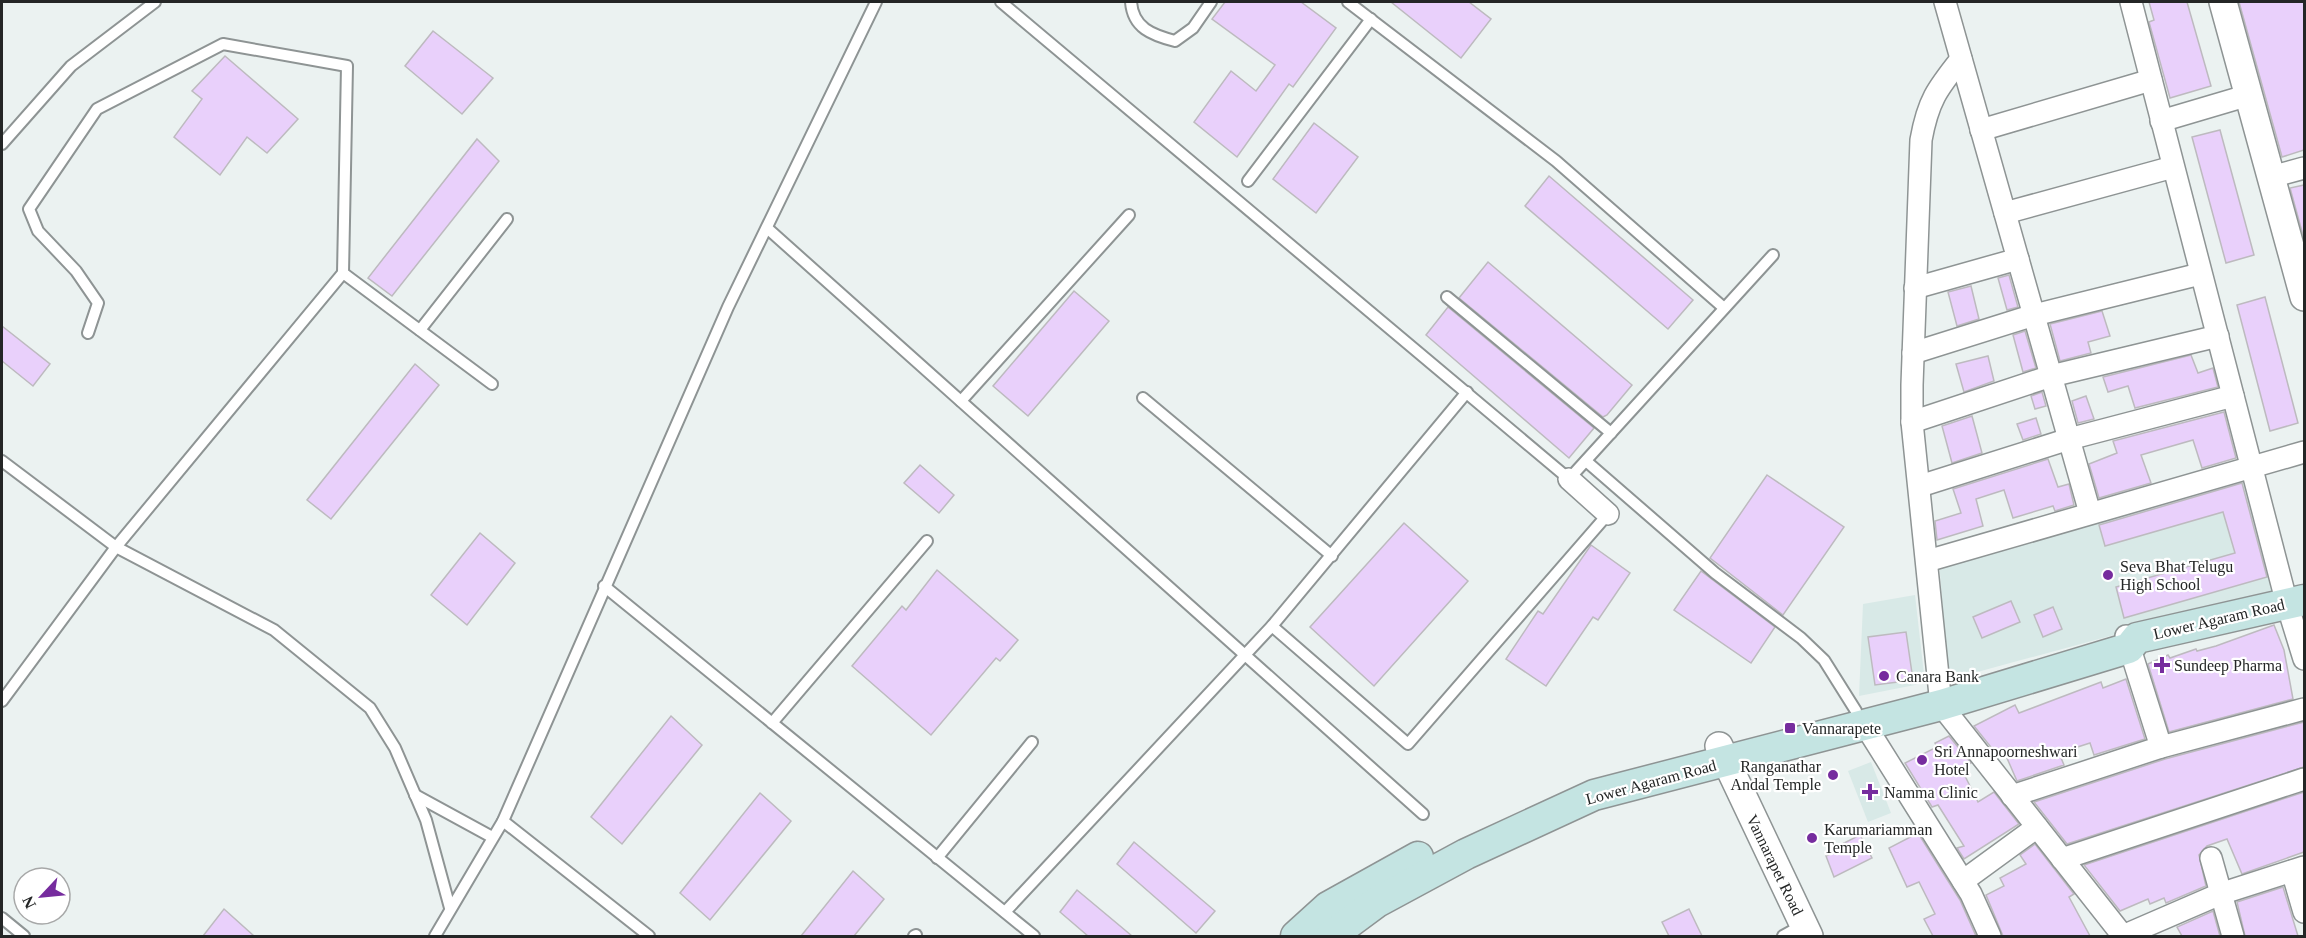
<svg xmlns="http://www.w3.org/2000/svg" width="2306" height="938" viewBox="0 0 2306 938" font-family="'Times New Roman',serif">
<style>
.built{fill:#d8e9e7}
.building{fill:#e9d0fb;stroke:#bdbabf;stroke-width:1.5}
.lines{fill:none;stroke-linecap:round;stroke-linejoin:round}
.service-casing{stroke:#8e9494;stroke-width:14}
.minor-casing{stroke:#8e9494;stroke-width:24}
.tertiary-casing{stroke:#8e9494;stroke-width:30}
.secondary-casing{stroke:#8e9494;stroke-width:33}
.service{stroke:#fff;stroke-width:10}
.minor{stroke:#fff;stroke-width:21}
.tertiary{stroke:#fff;stroke-width:27}
.secondary{stroke:#c4e4e2;stroke-width:30}
.poi-dot{fill:#762c9e;stroke:#fff;stroke-width:2}
.labels{text-anchor:middle;dominant-baseline:central;stroke-width:4.5;stroke-linejoin:round;paint-order:stroke}
.poi-label{font-size:16px;fill:#242626;stroke:#fff;text-anchor:start}
.street-label{font-size:16px;fill:#242626;stroke:#fff}
</style>
<rect width="100%" height="100%" fill="#ebf2f1"/>
<g class="built">
<path d="M2247,472L2279,590L1948,680L1939,560Z"/>
<path d="M1915,595L1925,683L1859,696L1863,604Z"/>
<path d="M1871,762L1891,813L1868,822L1848,771Z"/>
</g>
<g class="building">
<path d="M1225,2H1301L1336,28L1293,87L1289,84L1237,157L1194,122L1231,71L1256,91L1275,65L1212,19Z"/>
<path d="M1391,2H1469L1491,19L1461,58Z"/>
<path d="M2149,2H2187L2211,86L2170,98L2149,22L2154,20Z"/>
<path d="M2239,2H2304V150L2282,157Z"/>
<path d="M433,31L493,78L462,114L405,66Z"/>
<path d="M225,56L298,119L267,153L247,137L220,175L174,137L202,99L192,91Z"/>
<path d="M1314,123L1358,157L1316,213L1273,179Z"/>
<path d="M2220,130L2254,255L2226,263L2192,137Z"/>
<path d="M477,139L499,161L392,296L368,278Z"/>
<path d="M1549,176L1693,300L1668,329L1525,206Z"/>
<path d="M2304,185V239L2290,188Z"/>
<path d="M1488,262L1632,385L1607,415L1603,417L1459,298Z"/>
<path d="M2009,275L2018,307L2007,310L1998,278Z"/>
<path d="M1971,286L1979,319L1957,326L1948,292Z"/>
<path d="M1074,291L1109,321L1028,416L993,386Z"/>
<path d="M2265,297L2298,423L2270,431L2237,305Z"/>
<path d="M1448,307L1594,428L1569,458L1426,335Z"/>
<path d="M2102,311L2110,336L2088,342L2091,353L2060,361L2050,324Z"/>
<path d="M2,326L50,364L33,386L2,361Z"/>
<path d="M2025,331L2036,368L2023,372L2013,335Z"/>
<path d="M2191,355L2198,373L2213,368L2218,387L2135,408L2128,386L2108,392L2103,377Z"/>
<path d="M1988,356L1994,381L1964,392L1956,364Z"/>
<path d="M415,364L439,385L331,519L307,500Z"/>
<path d="M2042,392L2046,406L2035,409L2031,396Z"/>
<path d="M2086,396L2094,419L2078,423L2072,401Z"/>
<path d="M2224,412L2236,458L2202,468L2193,440L2141,455L2151,483L2099,498L2089,464L2117,453L2113,441Z"/>
<path d="M1972,416L1982,453L1952,463L1942,426Z"/>
<path d="M2036,418L2041,434L2023,440L2017,424Z"/>
<path d="M2048,459L2058,487L2069,484L2074,505L2055,511L2053,506L2013,518L2004,490L1976,499L1983,526L1937,540L1935,521L1961,513L1953,489Z"/>
<path d="M920,465L954,495L939,513L904,483Z"/>
<path d="M1767,475L1844,527L1783,615L1710,558Z"/>
<path d="M2242,483L2267,577L2124,618L2116,587L2235,553L2223,512L2105,546L2099,525Z"/>
<path d="M1404,523L1468,581L1374,686L1310,627Z"/>
<path d="M480,533L515,563L467,625L431,595Z"/>
<path d="M1591,545L1630,573L1598,620L1593,617L1546,686L1506,659L1538,611L1543,614Z"/>
<path d="M937,570L1018,640L1000,661L996,658L931,735L852,666L902,606L906,610Z"/>
<path d="M1701,571L1775,627L1751,663L1674,610Z"/>
<path d="M2011,601L2020,622L1982,638L1973,617Z"/>
<path d="M2053,607L2062,629L2043,637L2034,615Z"/>
<path d="M2274,625L2284,650L2293,699L2169,732L2148,664L2168,655L2170,658L2196,649L2197,651L2216,646Z"/>
<path d="M1906,632L1913,680L1875,685L1868,637Z"/>
<path d="M2126,679L2145,739L2094,755L2090,743L2059,753L2064,765L2017,781L2003,749L1994,751L1974,726L2015,705L2019,713L2101,682L2103,688Z"/>
<path d="M671,716L702,745L622,844L591,817Z"/>
<path d="M2304,722V767L2067,844L2034,802L2165,759Z"/>
<path d="M1949,736L1971,763L1961,768L1978,802L1994,792L2019,824L1964,859L1957,848L1964,846L1938,805L1932,807L1905,763L1937,747L1935,743Z"/>
<path d="M2304,792V852L2242,874L2227,839L2207,846L2199,855L2206,886L2166,903L2164,898L2150,904L2148,899L2120,911L2084,865Z"/>
<path d="M760,793L791,821L710,920L680,893Z"/>
<path d="M1918,833L1960,900L1976,936H1933L1924,919L1935,914L1919,882L1907,887L1889,848Z"/>
<path d="M1860,835L1872,858L1834,877L1826,856L1842,849L1840,845Z"/>
<path d="M1134,842L1215,911L1196,933L1117,864Z"/>
<path d="M2035,844L2074,894L2069,897L2090,936H2003L1986,895L2004,886L2000,878L2026,864L2020,855Z"/>
<path d="M853,871L884,899L854,936H801Z"/>
<path d="M2283,887L2298,936H2245L2237,902Z"/>
<path d="M1077,890L1132,936H1088L1060,912Z"/>
<path d="M224,909L254,936H203Z"/>
<path d="M1689,909L1702,936H1669L1662,922Z"/>
<path d="M2213,911L2220,936H2182L2177,927Z"/>
</g>
<g class="lines">
<g class="service-casing">
<g id="service">
<path d="M1001,2L1569,479L1773,255"/>
<path d="M1131,2C1133,28 1152,35 1175,41L1193,28L1211,2"/>
<path d="M1348,2L1556,161L1724,308"/>
<path d="M2,144L71,66L155,2"/>
<path d="M1248,181L1371,19"/>
<path d="M767,228L1423,814"/>
<path d="M343,273L492,384"/>
<path d="M1447,297L1611,433"/>
<path d="M420,330L507,219"/>
<path d="M1143,398L1332,556"/>
<path d="M961,401L1129,215"/>
<path d="M2,461L116,547L274,630L370,708L395,748L426,820L450,908"/>
<path d="M1586,461L1715,573L1801,638L1824,660L1856,711"/>
<path d="M604,586L1034,936"/>
<path d="M1272,626L1408,744L1608,514"/>
<path d="M2,701L116,547L343,273L347,66L223,44L97,109L29,209L38,231L76,271L98,303L88,333"/>
<path d="M772,723L927,541"/>
<path d="M415,795L492,837"/>
<path d="M503,821L649,936"/>
<path d="M937,858L1032,742"/>
<path d="M1005,912L1272,626L1467,392"/>
<path d="M2,918L24,936"/>
<path d="M435,936L503,821L728,307L876,2"/>
<path d="M914,936L916,935"/>
<path d="M1783,936L1803,925"/>
</g>
</g>
<g class="minor-casing">
<g id="minor">
<path d="M1945,2L2090,513"/>
<path d="M2131,2L2287,604L2304,659"/>
<path d="M1961,59C1937,89 1928,101 1921,140L1912,385V422L1941,705L2123,936"/>
<path d="M2161,121L2249,95"/>
<path d="M1981,130L2151,80"/>
<path d="M2271,177L2304,168"/>
<path d="M2005,213L2173,167"/>
<path d="M1915,288L2018,259"/>
<path d="M1913,353L2034,315L2200,274"/>
<path d="M1912,422L2051,376L2218,336"/>
<path d="M1569,479L1608,514"/>
<path d="M1920,486L2069,439L2233,396"/>
<path d="M1927,561L2304,452"/>
<path d="M2126,636L2161,747"/>
<path d="M1865,725L1971,894L1990,936"/>
<path d="M2012,796L2161,747L2304,709"/>
<path d="M2211,858L2233,936"/>
<path d="M2062,859L2304,779"/>
<path d="M2292,871L2304,912"/>
<path d="M1963,881L2037,827"/>
<path d="M2123,936L2220,894L2304,867"/>
</g>
</g>
<g class="tertiary-casing">
<g id="tertiary">
<path d="M2223,2L2304,297"/>
<path d="M1719,746L1809,936"/>
</g>
</g>
<g class="secondary-casing">
<g id="secondary">
<path d="M1296,936L1328,907L1418,857"/>
<path d="M1331,936L1377,902L1466,854L1594,795L1941,705L2129,648L2137,638L2304,600"/>
</g>
</g>
<use href="#service" class="service"/>
<use href="#minor" class="minor"/>
<use href="#tertiary" class="tertiary"/>
<use href="#secondary" class="secondary"/>
</g>
<g class="poi-dot">
<circle cx="2108" cy="575" r="6"/>
<path d="M2159 656h6v6h6v6h-6v6h-6v-6h-6v-6h6z"/>
<circle cx="1884" cy="676" r="6"/>
<rect x="1784" y="722" width="12" height="12" rx="3"/>
<circle cx="1922" cy="760" r="6"/>
<circle cx="1833" cy="775" r="6"/>
<path d="M1867 783h6v6h6v6h-6v6h-6v-6h-6v-6h6z"/>
<circle cx="1812" cy="838" r="6"/>
</g>
<g class="labels">
<g class="poi-label">
<text x="2120" y="566">Seva Bhat Telugu<tspan x="2120" dy="18">High School</tspan></text>
<text x="2174" y="665">Sundeep Pharma</text>
<text x="1896" y="676">Canara Bank</text>
<text x="1802" y="728">Vannarapete</text>
<text x="1934" y="751">Sri Annapoorneshwari<tspan x="1934" dy="18">Hotel</tspan></text>
<text x="1821" y="766" text-anchor="end">Ranganathar<tspan x="1821" dy="18">Andal Temple</tspan></text>
<text x="1884" y="792">Namma Clinic</text>
<text x="1824" y="829">Karumariamman<tspan x="1824" dy="18">Temple</tspan></text>
</g>
<g class="street-label">
<text transform="translate(2219 619) rotate(-13)">Lower Agaram Road</text>
<text transform="translate(1651 782) rotate(-15)">Lower Agaram Road</text>
<text transform="translate(1775 865) rotate(64)">Vannarapet Road</text>
</g>
</g>
<rect width="2306" height="938" fill="none" stroke="#242626" stroke-width="6"/>
<g transform="translate(42 896) rotate(244)"><circle r="28" fill="#ffffff" stroke="#a7a8a8" stroke-width="1.5"/>
<path d="M0-4.5L10 22L0 15L-10 22Z" fill="#762c9e"/>
<text y="-9" font-size="16" font-weight="bold" text-anchor="middle" fill="#242626">N</text>
</g>
</svg>
